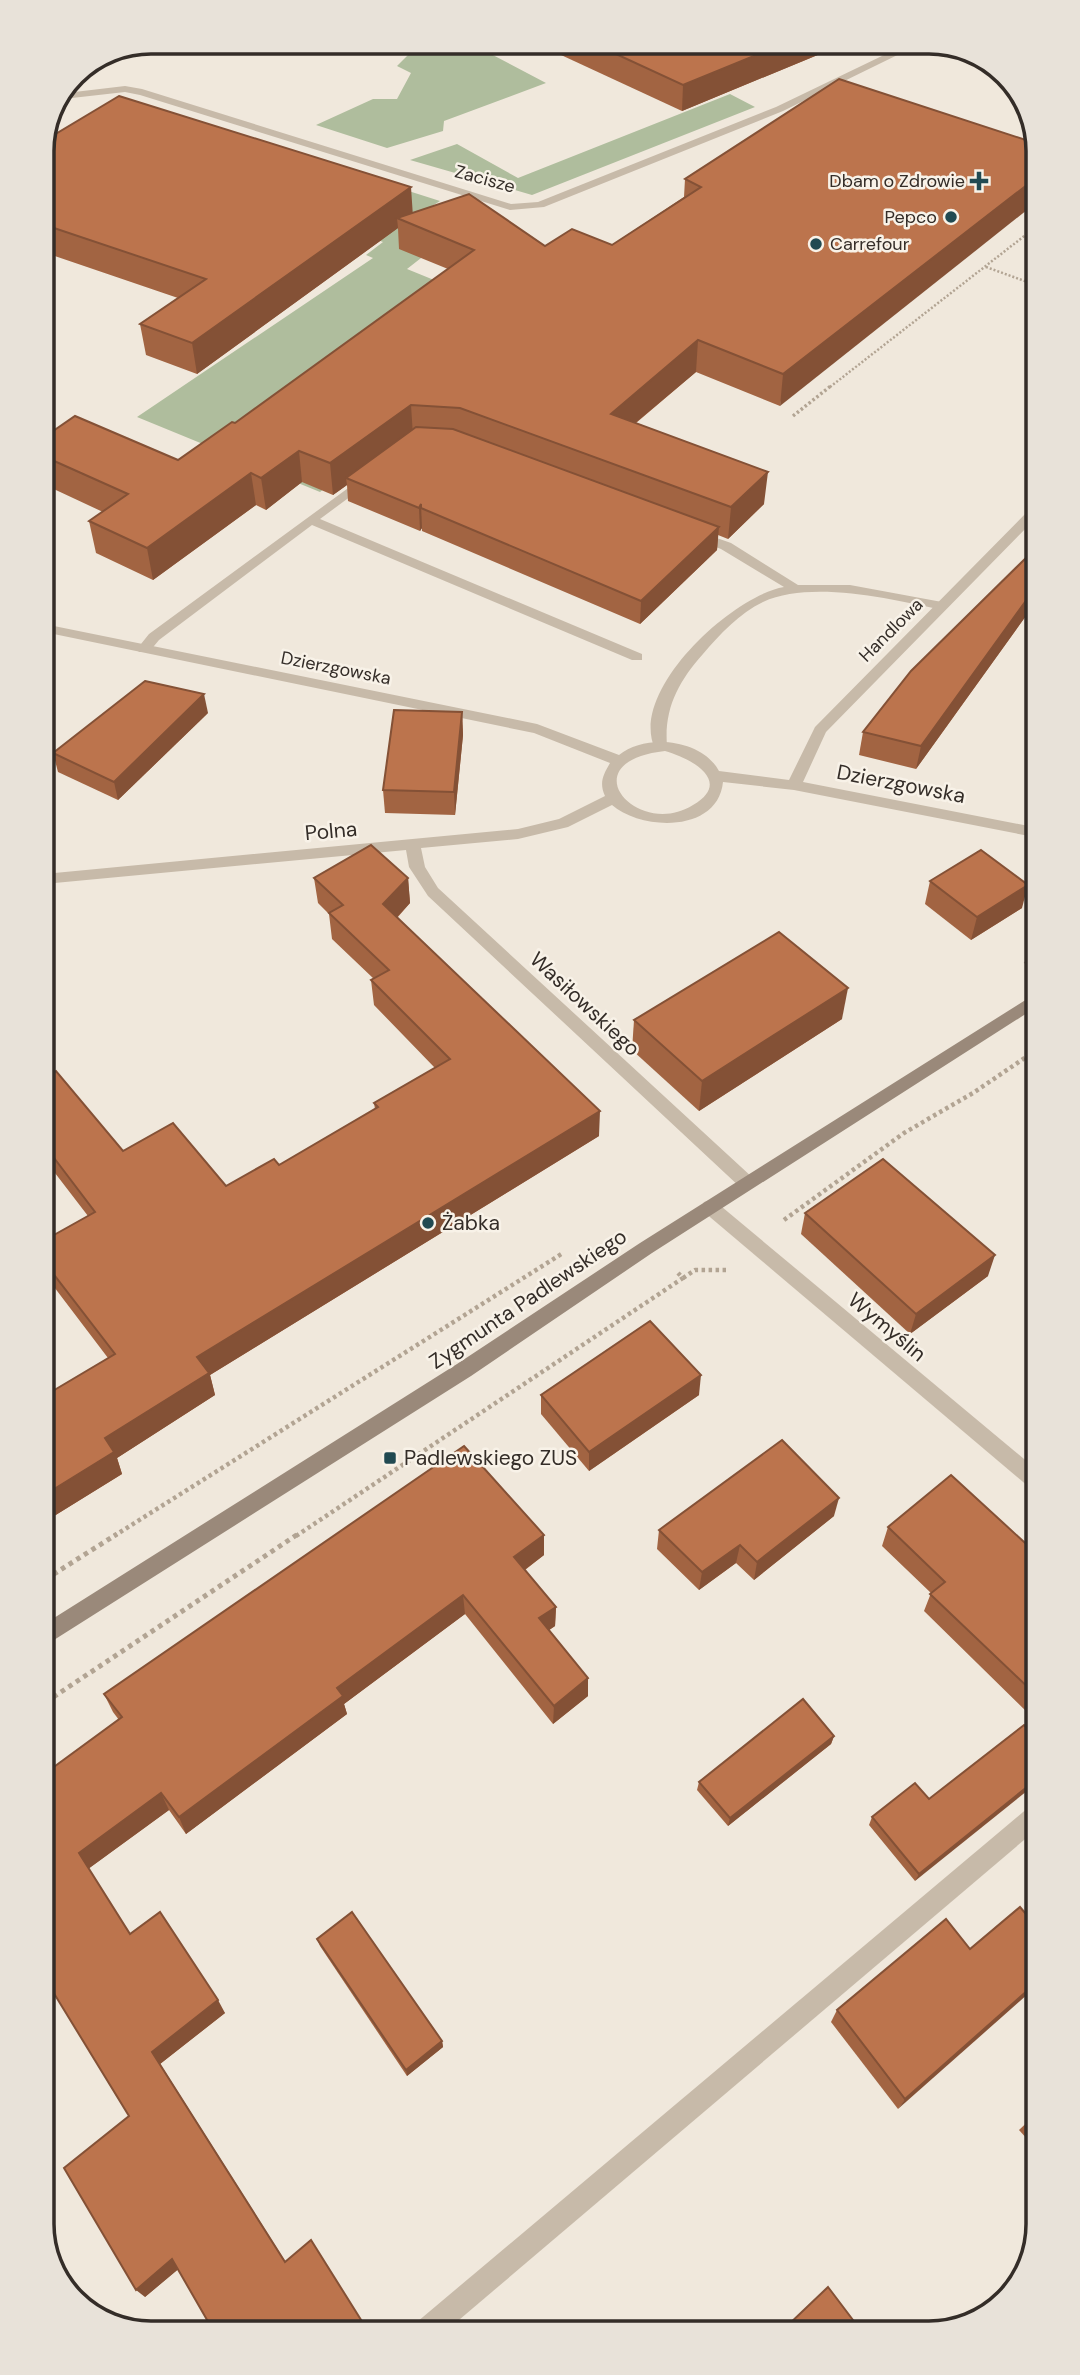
<svg xmlns="http://www.w3.org/2000/svg" width="1080" height="2375" viewBox="0 0 1080 2375" font-family="'DM Sans',sans-serif">
<style>
.green{fill:#afbd9d}
.lines{fill:none;stroke-linecap:round;stroke-linejoin:round}
.path-far3{stroke:#b2a493;stroke-width:2.5;stroke-dasharray:2 2;stroke-linecap:butt}
.path-far2{stroke:#b2a493;stroke-width:3.5;stroke-dasharray:2.5 2.5;stroke-linecap:butt}
.path-far1{stroke:#b2a493;stroke-width:4.5;stroke-dasharray:3.5 3.5;stroke-linecap:butt}
.path{stroke:#b2a493;stroke-width:5;stroke-dasharray:4.5 4.5;stroke-linecap:butt}
.lane{fill:#c7baa9;fill-rule:evenodd}
.street{fill:#c7baa9;fill-rule:evenodd}
.secondary{fill:#9a897a;fill-rule:evenodd}
.wall{fill:#a26442}
.shaded-wall{fill:#845136}
.building{fill:#bc744d;stroke:#845136;stroke-width:2}
.poi-dot{fill:#214a52;stroke:#f8f2e8;stroke-width:2.5}
.labels{text-anchor:middle;dominant-baseline:central;stroke-width:5;stroke-linejoin:round;paint-order:stroke}
.far-street-label{font-size:18px;fill:#342d28;stroke:#f8f2e8}
.far-poi-label{font-size:18px;fill:#342d28;stroke:#f8f2e8;text-anchor:end}
.street-label{font-size:21px;fill:#342d28;stroke:#f8f2e8}
.poi-label{font-size:21px;fill:#342d28;stroke:#f8f2e8;text-anchor:start}
.rim{fill:none;stroke:#342d28;stroke-width:3.5}
</style>
<rect width="100%" height="100%" fill="#f0e8dc"/>
<g class="green">
<path d="M421,42H468L546,83L444,121L443,131L387,148L316,125L373,99H397L411,73L397,66Z"/>
<path d="M730,94L755,107L532,195L410,160L457,144L518,178Z"/>
<path d="M283,151L440,201L401,226L439,244L407,269L589,343L372,451L320,492L137,417L373,258L366,255L383,242L347,229Z"/>
</g>
<g class="lines">
<g class="path-far3">
<path d="M986,267L1033,284"/>
<path d="M830,387L1032,230"/>
</g>
<path class="path-far2" d="M793,416L832,385"/>
<g class="path-far1">
<path d="M1025,964L1034,958"/>
<path d="M784,1220L904,1133L973,1093L1035,1051"/>
<path d="M683,1278L695,1270H726"/>
<path d="M114,1536L563,1253"/>
<path d="M296,1536L683,1278L678,1273"/>
</g>
<g class="path">
<path d="M46,1579L117,1534"/>
<path d="M46,1702L298,1534"/>
</g>
<g class="lane">
<path d="M366,475L372,479L370,482L320,519L642,654V660H632L312,525L159,640L149,652H139L137,649L149,634Z"/>
<path d="M694,530L731,543L798,585H850L942,602L949,606L942,610C891,599 811,580 763,602C740,613 719,635 703,654C678,682 664,709 667,746L660,751L655,749C628,691 732,596 784,587L721,549L689,537L688,534Z"/>
<path d="M1037,1804V1829L446,2331H413L417,2322L1029,1807Z"/>
</g>
<g class="street">
<path d="M911,42H924L783,111L544,207L510,210L140,95L125,92L63,99L66,93L125,86L142,89L511,204L538,202L776,107Z"/>
<path d="M1033,510V521L826,732L803,782L1034,827V837L794,790L723,782C718,833 642,831 612,805L568,827L518,839L421,848L425,867L438,888L753,1178L756,1183L753,1188H741L428,896L409,867L406,850L44,884V874L518,829L559,819L605,796C599,783 603,775 610,763L534,733L44,632V624L537,724L619,755C646,733 702,739 719,771L789,780L815,727L1028,511ZM665,751C690,758 734,781 693,805C638,840 568,762 665,751Z"/>
<path d="M710,1200L716,1202L1036,1469V1490L1029,1487L704,1212L701,1207L704,1202Z"/>
</g>
<path class="secondary" d="M1035,994V1008L652,1253L471,1376L46,1645V1623L457,1364L640,1243Z"/>
</g>
<g class="wall">
<path d="M533,42H849L682,111Z"/>
<path d="M839,79L780,406L696,372L636,423L764,504L728,539L718,535L717,550L640,624L422,531V528L420,531L348,501L347,485L333,495L302,482L266,510L256,505L153,580L96,553L89,521L103,512L43,484V438L178,460L235,423L448,269L399,249L398,228L197,374L146,355L140,324L178,298L43,252L42,145L413,213L545,246L612,245L684,197L685,179Z"/>
<path d="M1033,552V606L916,769L859,755L863,732Z"/>
<path d="M462,712L463,735L455,815L385,813L383,790Z"/>
<path d="M208,713L118,800L58,772L53,753Z"/>
<path d="M314,878H408L410,903L397,918L599,1136L210,1375L215,1395L117,1458L122,1474L46,1521L108,1358L45,1275V1240L88,1216L45,1160V1078L123,1151L226,1186L279,1165L375,1109L374,1103L435,1068L374,1005L371,980L374,979L332,939L329,914L318,903Z"/>
<path d="M930,881L1022,908L971,940L925,904Z"/>
<path d="M842,1019L699,1111L632,1050L634,1020Z"/>
<path d="M805,1213L988,1276L910,1334L801,1234Z"/>
<path d="M541,1395H699L589,1471L541,1414Z"/>
<path d="M834,1516L754,1580L736,1563L699,1590L657,1549L659,1530Z"/>
<path d="M888,1527L1036,1553L1037,1718L1035,1720L924,1611L931,1593L882,1546Z"/>
<path d="M544,1535V1555L525,1570L556,1607L555,1626L549,1630L588,1696L553,1724L465,1614L344,1704L347,1714L186,1834L169,1810L88,1869L130,1934L225,2013L160,2064L285,2261L368,2331L178,2269L145,2297L129,2116L47,1982L119,1720L113,1712L104,1694Z"/>
<path d="M834,1736L831,1744L728,1826L697,1790L699,1782Z"/>
<path d="M1037,1739L915,1881L869,1825L872,1817L929,1799Z"/>
<path d="M1037,1927L898,2109L831,2022L837,2010L970,1949Z"/>
<path d="M317,1939L442,2041L443,2047L407,2076L320,1946Z"/>
<path d="M1038,2112V2151L1019,2130Z"/>
</g>
<g class="shaded-wall">
<path d="M788,42H849L682,111L683,85Z"/>
<path d="M1032,181V206L780,406L783,374Z"/>
<path d="M411,187L413,217L397,218L398,228L197,374L192,343Z"/>
<path d="M698,340L696,372L609,445L611,414Z"/>
<path d="M411,405L413,436L346,478L347,485L333,495L330,463Z"/>
<path d="M299,451L302,482L266,510L261,478Z"/>
<path d="M768,472L764,504L728,539L731,507Z"/>
<path d="M251,473L256,505L153,580L147,548Z"/>
<path d="M421,504L422,528L420,531L419,508Z"/>
<path d="M719,527L717,550L640,624L641,601Z"/>
<path d="M1033,591V606L916,769L921,746Z"/>
<path d="M204,694L208,713L118,800L114,782Z"/>
<path d="M462,712L463,735L455,815L454,792Z"/>
<path d="M408,878L410,903L385,930L383,904Z"/>
<path d="M1028,885L1022,908L971,940L977,917Z"/>
<path d="M45,957L51,975L44,979V958Z"/>
<path d="M848,988L842,1019L699,1111L702,1081Z"/>
<path d="M600,1111L599,1136L210,1375L215,1395L117,1458L122,1474L46,1521V1494L105,1438L197,1357Z"/>
<path d="M995,1255L988,1276L910,1334L916,1314Z"/>
<path d="M701,1375L699,1395L589,1471V1452Z"/>
<path d="M839,1498L834,1516L754,1580L757,1562Z"/>
<path d="M544,1535V1555L515,1577L514,1557Z"/>
<path d="M740,1545L736,1563L699,1590L702,1572Z"/>
<path d="M463,1595L465,1614L344,1704L347,1714L186,1834L179,1817L337,1688Z"/>
<path d="M556,1607L555,1626L539,1637V1618Z"/>
<path d="M588,1678V1696L553,1724L554,1706Z"/>
<path d="M834,1736L831,1744L728,1826L730,1818Z"/>
<path d="M1037,1779V1783L915,1881L919,1874Z"/>
<path d="M161,1793L169,1810L88,1869L79,1853Z"/>
<path d="M1037,1982V1986L898,2109L905,2099Z"/>
<path d="M218,2000L225,2013L160,2064L291,2270L152,2052Z"/>
<path d="M442,2041L443,2047L407,2076L406,2070Z"/>
<path d="M172,2259L181,2267L145,2297L136,2290Z"/>
</g>
<g class="building">
<path d="M590,42H788L683,85Z"/>
<path d="M839,79L1032,142V181L783,374L698,340L611,414L768,472L731,507L460,408L411,405L330,463L299,451L261,478L251,473L147,548L89,521L128,494L43,456V438L75,416L178,460L232,422L235,423L474,250L397,218L469,194L545,246L572,229L612,245L701,187L685,179Z"/>
<path d="M119,96L411,187L192,343L140,324L206,279L42,224V145L44,141Z"/>
<path d="M416,427L453,429L719,527L641,601L421,508V504L419,508L346,478Z"/>
<path d="M1032,552H1033V591L921,746L863,732L911,671Z"/>
<path d="M145,681L204,694L114,782L53,753Z"/>
<path d="M394,710L462,712L454,792L383,790Z"/>
<path d="M371,845L408,878L383,904L600,1111L197,1357L209,1373L105,1438L114,1452L46,1494V1395L115,1354L45,1263V1240L95,1212L45,1146V1078L56,1071L123,1151L173,1123L226,1186L274,1159L279,1165L378,1107L374,1103L450,1059L371,980L389,970L329,913L343,905L314,878Z"/>
<path d="M981,850L1028,885L977,917L930,881Z"/>
<path d="M779,932L848,988L702,1081L634,1020Z"/>
<path d="M883,1159L995,1255L916,1314L805,1213Z"/>
<path d="M650,1321L701,1375L589,1452L541,1395Z"/>
<path d="M782,1440L839,1498L757,1562L740,1545L702,1572L659,1530Z"/>
<path d="M464,1446L544,1535L514,1557L556,1607L539,1618L588,1678L554,1706L463,1595L337,1688L343,1696L179,1817L161,1793L79,1853L130,1934L160,1912L218,2000L152,2052L285,2262L311,2240L368,2331L214,2332L172,2259L136,2290L64,2168L129,2116L47,1982V1772L122,1717L104,1694Z"/>
<path d="M951,1475L1036,1553L1037,1696L930,1594L945,1582L888,1527Z"/>
<path d="M803,1699L834,1736L730,1818L699,1782Z"/>
<path d="M1024,1725L1037,1739V1779L919,1874L872,1817L915,1783L929,1799Z"/>
<path d="M1020,1907L1037,1927V1982L905,2099L837,2010L946,1919L970,1949Z"/>
<path d="M352,1912L442,2041L406,2070L317,1939Z"/>
<path d="M1038,2112V2130L1029,2120Z"/>
<path d="M828,2287L859,2328H785Z"/>
</g>
<g class="poi-dot">
<path d="M975.5 170.5h7v7h7v7h-7v7h-7v-7h-7v-7h7z"/>
<circle cx="951" cy="217" r="7"/>
<circle cx="816" cy="244" r="7"/>
<circle cx="428" cy="1223" r="7"/>
<rect x="383" y="1451" width="14" height="14" rx="3.5"/>
</g>
<g class="labels">
<g class="far-street-label">
<text transform="translate(485 179) rotate(15)">Zacisze</text>
<text transform="translate(891 630) rotate(-45)">Handlowa</text>
<text transform="translate(336 668) rotate(11)">Dzierzgowska</text>
</g>
<g class="far-poi-label">
<text x="965" y="181">Dbam o Zdrowie</text>
<text x="937" y="217">Pepco</text>
<text x="830" y="244" text-anchor="start">Carrefour</text>
</g>
<g class="street-label">
<text transform="translate(901 784) rotate(11)">Dzierzgowska</text>
<text transform="translate(331 831) rotate(-5)">Polna</text>
<text transform="translate(585 1004) rotate(43)">Wasiłowskiego</text>
<text transform="translate(528 1299) rotate(-34)">Zygmunta Padlewskiego</text>
<text transform="translate(887 1327) rotate(40)">Wymyślin</text>
</g>
<g class="poi-label">
<text x="442" y="1223">Żabka</text>
<text x="404" y="1458">Padlewskiego ZUS</text>
</g>
</g>
<path d="M0 0H1080V2375H0ZM151 54H929A97 97 0 0 1 1026 151V2224A97 97 0 0 1 929 2321H151A97 97 0 0 1 54 2224V151A97 97 0 0 1 151 54Z" fill="#e8e2d9" fill-rule="evenodd"/>
<path class="rim" d="M151 54H929A97 97 0 0 1 1026 151V2224A97 97 0 0 1 929 2321H151A97 97 0 0 1 54 2224V151A97 97 0 0 1 151 54Z"/>
</svg>
